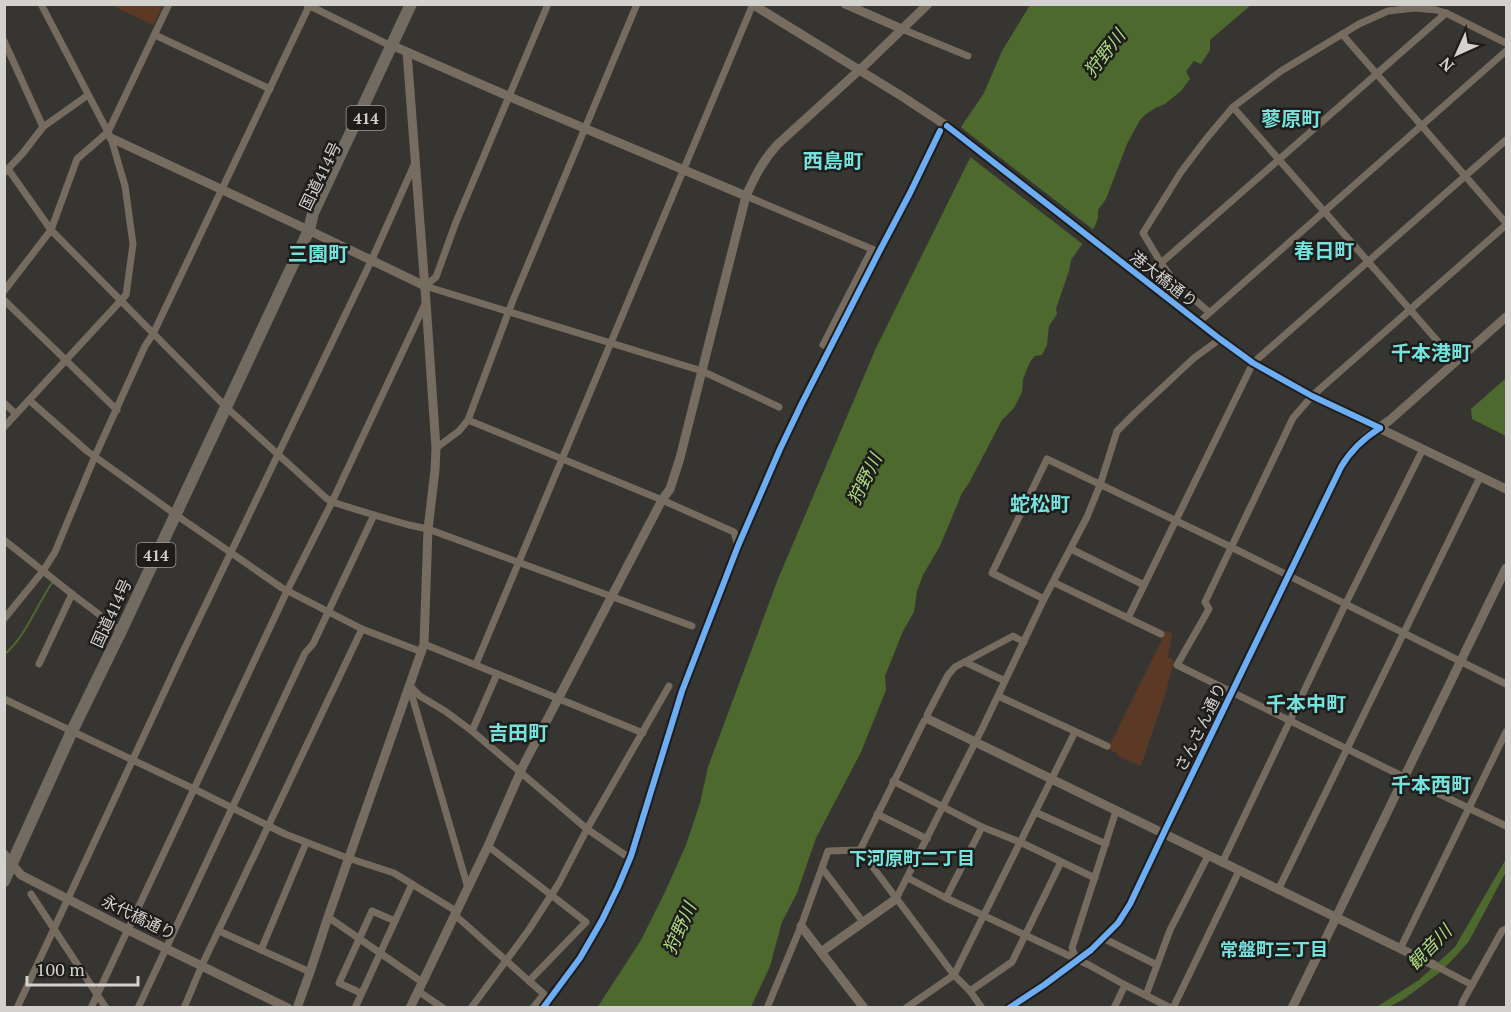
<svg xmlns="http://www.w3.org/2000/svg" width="1511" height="1012" viewBox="0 0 1511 1012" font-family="'PT Serif','Noto Sans JP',serif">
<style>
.green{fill:#5c3925}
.water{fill:#4e692e}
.pier{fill:#363532}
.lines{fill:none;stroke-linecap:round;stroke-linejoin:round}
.stream{stroke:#4e692e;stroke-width:2}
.street{stroke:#766b5f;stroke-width:7}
.secondary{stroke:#776c60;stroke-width:9}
.highway{stroke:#726b62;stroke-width:12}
.cycleway-casing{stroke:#1e1d1b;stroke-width:10}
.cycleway{stroke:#6dadf4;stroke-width:6}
.labels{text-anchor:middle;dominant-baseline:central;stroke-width:5;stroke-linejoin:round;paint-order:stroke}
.shield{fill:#1e1d1b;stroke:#9d9c99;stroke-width:1.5}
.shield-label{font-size:15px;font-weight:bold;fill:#d3d2cf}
.street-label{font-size:16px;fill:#d3d2cf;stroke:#1e1d1b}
.water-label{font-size:18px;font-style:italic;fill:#addb80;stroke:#1e1d1b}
.neighbourhood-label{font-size:18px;font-weight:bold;fill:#76e2dd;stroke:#1e1d1b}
.quarter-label{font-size:20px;font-weight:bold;fill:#76e2dd;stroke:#1e1d1b}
</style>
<rect width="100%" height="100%" fill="#363532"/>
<g class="green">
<path d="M111,5H163L153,25Z"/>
<path d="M1166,631L1172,634L1168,657L1174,660L1166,692L1141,766L1116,755L1117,753L1108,749Z"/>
</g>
<g class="water">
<path d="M1030,5H1251L1210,40V50L1201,64L1194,61L1186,71L1190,79L1181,91L1165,104L1155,108L1145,115L1140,120L1127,144L1106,199L1098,210V218L1095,226L1071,260L1069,271L1056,309L1057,314L1049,326L1047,345L1042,355L1035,356L1030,362L1023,379L1022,392L1014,408L1002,420L969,483L962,493L940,546L923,575L917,591L914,612L903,631L885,676L886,690L861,752L816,838L797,893L782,922L770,966L751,1007L597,1008L641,940L665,892L686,845L700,803L708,767L778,579L876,348L970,158L961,127L984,93L1002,51Z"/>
<path d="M1506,378V436L1472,419L1471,409Z"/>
<path d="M1506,859V872L1469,941L1457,955L1439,973L1404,999L1389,1007L1375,1008L1419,980L1455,947Z"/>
</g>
<path class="pier" d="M958,125L1095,231L1085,246L965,153L958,128Z"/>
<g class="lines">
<path class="stream" d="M4,655C26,636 36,606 52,583"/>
<g class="street">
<path d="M306,4L393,47"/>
<path d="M902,29L968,56"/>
<path d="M1342,34L1506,223"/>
<path d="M155,35L270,89"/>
<path d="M4,41L43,127"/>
<path d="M1233,107L1455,361"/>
<path d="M8,169L51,230L226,407L326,498L332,502L374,515L409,525L428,529L692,626"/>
<path d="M5,172L23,153L43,127L88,95"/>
<path d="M746,196L879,252"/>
<path d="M1506,225L1312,396L1293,418L1205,602L1209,609L1177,665L1404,777L1506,826"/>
<path d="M1161,263L1446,13"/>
<path d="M425,286L702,371L779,407"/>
<path d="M425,286L436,277L456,222L548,4"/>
<path d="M4,291L51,230L77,159L108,132L169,4"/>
<path d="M4,300L117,410"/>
<path d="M1209,312L1177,285L1161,263L1143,233L1181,172L1206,139L1233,107L1281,71L1359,24L1388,11L1415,8L1436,10L1446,13L1506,43"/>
<path d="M1198,323L1506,51"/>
<path d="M823,345L872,249"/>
<path d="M29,400L87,451L182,519L282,588L362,629L422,652"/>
<path d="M4,403L16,414"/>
<path d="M468,420L662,500L734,532L738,546"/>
<path d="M4,427L126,295L133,244L125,186L111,138L41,4"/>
<path d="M436,448L459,431L468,420L513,300L637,4"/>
<path d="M4,540L72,594L121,631"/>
<path d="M1071,549L1144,585"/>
<path d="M1053,582L1161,634"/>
<path d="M1044,599L992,573L1047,459L1231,547L1506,684"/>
<path d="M1128,618L1253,363L1506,140"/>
<path d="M4,619L43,571L55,552L95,456L145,346L153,334L310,4"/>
<path d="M424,644L643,733"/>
<path d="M965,662L1005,681"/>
<path d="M39,664L72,594"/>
<path d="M476,664L753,4"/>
<path d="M410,686L420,696L445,711L472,731L587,829L625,855L631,856"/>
<path d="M410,689L468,888"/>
<path d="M998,696L1107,746"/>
<path d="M4,699L194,789L285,834L342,856L394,873L456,911"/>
<path d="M472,731L497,674"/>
<path d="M893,781L982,827L1020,842L1095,878"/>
<path d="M1035,812L1106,844"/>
<path d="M877,814L927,839"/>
<path d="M488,846L586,922L529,981L544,994L533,1008"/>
<path d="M860,850L924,721L928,719L927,715L948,675L955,667L1013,636L1024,642"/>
<path d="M860,850L954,975L970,991L982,1008"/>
<path d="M1222,863L1345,605L1423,449"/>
<path d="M822,868L863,922"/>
<path d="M908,878L946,898L1089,965L1125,985L1171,1008"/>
<path d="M1278,890L1480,477"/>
<path d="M31,894L106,1008"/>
<path d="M946,898L982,827"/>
<path d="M896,899L983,727L1044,599L1087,517L1100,485L1117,431L1135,413L1194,358L1220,339"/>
<path d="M455,915L529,981"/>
<path d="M328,917L422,982"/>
<path d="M219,931L310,972"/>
<path d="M1103,938L1157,965"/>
<path d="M1400,949L1506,732"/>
<path d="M261,950L306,843"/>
<path d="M1077,960L1073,951L1072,948L1116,811"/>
<path d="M1434,965L1472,985"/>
<path d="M418,991L443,1008"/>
<path d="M970,991L1012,962L1061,862"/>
<path d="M361,993L339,983L372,911L395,921"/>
<path d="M1146,995L1170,930L1208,856"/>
<path d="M17,1008L181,656L373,257L415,163"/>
<path d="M91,1008L287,591L332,502L425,304"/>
<path d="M138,1008L305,653L313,644L374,515"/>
<path d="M184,1008L202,965L362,629"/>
<path d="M355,1008L412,884"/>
<path d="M471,1008L528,931L559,883L587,829L669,686"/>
<path d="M767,1008L801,926L828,851L860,850"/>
<path d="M906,1008L954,975L1075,732"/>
<path d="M1114,1008L1125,985"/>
<path d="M1173,1008L1239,871"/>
<path d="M1461,1008L1463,1001L1502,931L1506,929"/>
</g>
<g class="secondary">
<path d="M752,4L903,97L947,126L1220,339L1253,363L1312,396L1506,489"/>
<path d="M845,4L902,29"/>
<path d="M398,48L510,97L746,196"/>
<path d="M111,138L302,227L425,286"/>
<path d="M928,719L1434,965"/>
<path d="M4,854L21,875L128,930L288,1008"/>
<path d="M801,926L864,1008"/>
<path d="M821,952L896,899"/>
<path d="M297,1008L310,972L328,917L424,644L428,529L435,470L436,448L426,302L407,52"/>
<path d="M410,1008L488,846L523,766L662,500L670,489L680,458L746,196C755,176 763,160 778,144L866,64L928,4"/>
<path d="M1009,1008L1044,985L1091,950L1118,923L1130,904L1168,824L1341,467L1350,453L1367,436L1390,420L1506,317"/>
<path d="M1292,1008L1506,568"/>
</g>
<path class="highway" d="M4,881L72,731L121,631L309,230L313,213L411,4"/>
<g class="cycleway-casing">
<g id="cycleway">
<path d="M947,126L1220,339L1253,363L1312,396L1380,428"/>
<path d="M543,1008L580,958L602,920L618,887L631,856L682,691L738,546L780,449L802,403L879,252L910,193L940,131"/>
<path d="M1009,1008L1044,985L1091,950L1118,923L1130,904L1168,824L1341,467C1351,450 1364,438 1380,428"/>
</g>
</g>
<use href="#cycleway" class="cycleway"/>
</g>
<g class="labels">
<g class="shield">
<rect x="346.5" y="106" width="39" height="24" rx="4.5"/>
<rect x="136.5" y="543" width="39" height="24" rx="4.5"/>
</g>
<g class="shield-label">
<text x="366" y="118">414</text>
<text x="156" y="555">414</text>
</g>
<g class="street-label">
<text transform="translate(320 176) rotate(-64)">国道414号</text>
<text transform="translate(1164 279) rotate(38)">港大橋通り</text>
<text transform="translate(111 613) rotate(-65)">国道414号</text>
<text transform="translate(1200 727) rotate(-64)">さんさん通り</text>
<text transform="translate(139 917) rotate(26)">永代橋通り</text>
</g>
<g class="water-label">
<text transform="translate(1104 53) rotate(-52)">狩野川</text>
<text transform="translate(864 479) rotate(-64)">狩野川</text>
<text transform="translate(679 928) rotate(-66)">狩野川</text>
<text transform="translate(1429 947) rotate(-46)">観音川</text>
</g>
<g class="neighbourhood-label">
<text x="912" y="858">下河原町二丁目</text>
<text x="1274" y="949">常盤町三丁目</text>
</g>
<g class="quarter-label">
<text x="1291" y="118">蓼原町</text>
<text x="833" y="160">西島町</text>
<text x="1324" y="250">春日町</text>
<text x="318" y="253">三園町</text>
<text x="1431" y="352">千本港町</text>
<text x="1040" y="503">蛇松町</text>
<text x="1306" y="703">千本中町</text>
<text x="518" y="732">吉田町</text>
<text x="1431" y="784">千本西町</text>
</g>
</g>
<rect width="1511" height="1012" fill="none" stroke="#d3d2cf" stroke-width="12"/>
<g transform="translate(1457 54) rotate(225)" stroke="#1e1d1b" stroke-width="4.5" paint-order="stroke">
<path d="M0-4.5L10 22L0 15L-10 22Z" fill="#d3d2cf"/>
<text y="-9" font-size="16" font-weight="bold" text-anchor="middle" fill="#d3d2cf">N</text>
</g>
<path d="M27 976v9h111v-9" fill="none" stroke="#d3d2cf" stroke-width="3"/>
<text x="36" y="976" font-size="18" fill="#d3d2cf" stroke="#1e1d1b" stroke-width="4.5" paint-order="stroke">100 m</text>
</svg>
